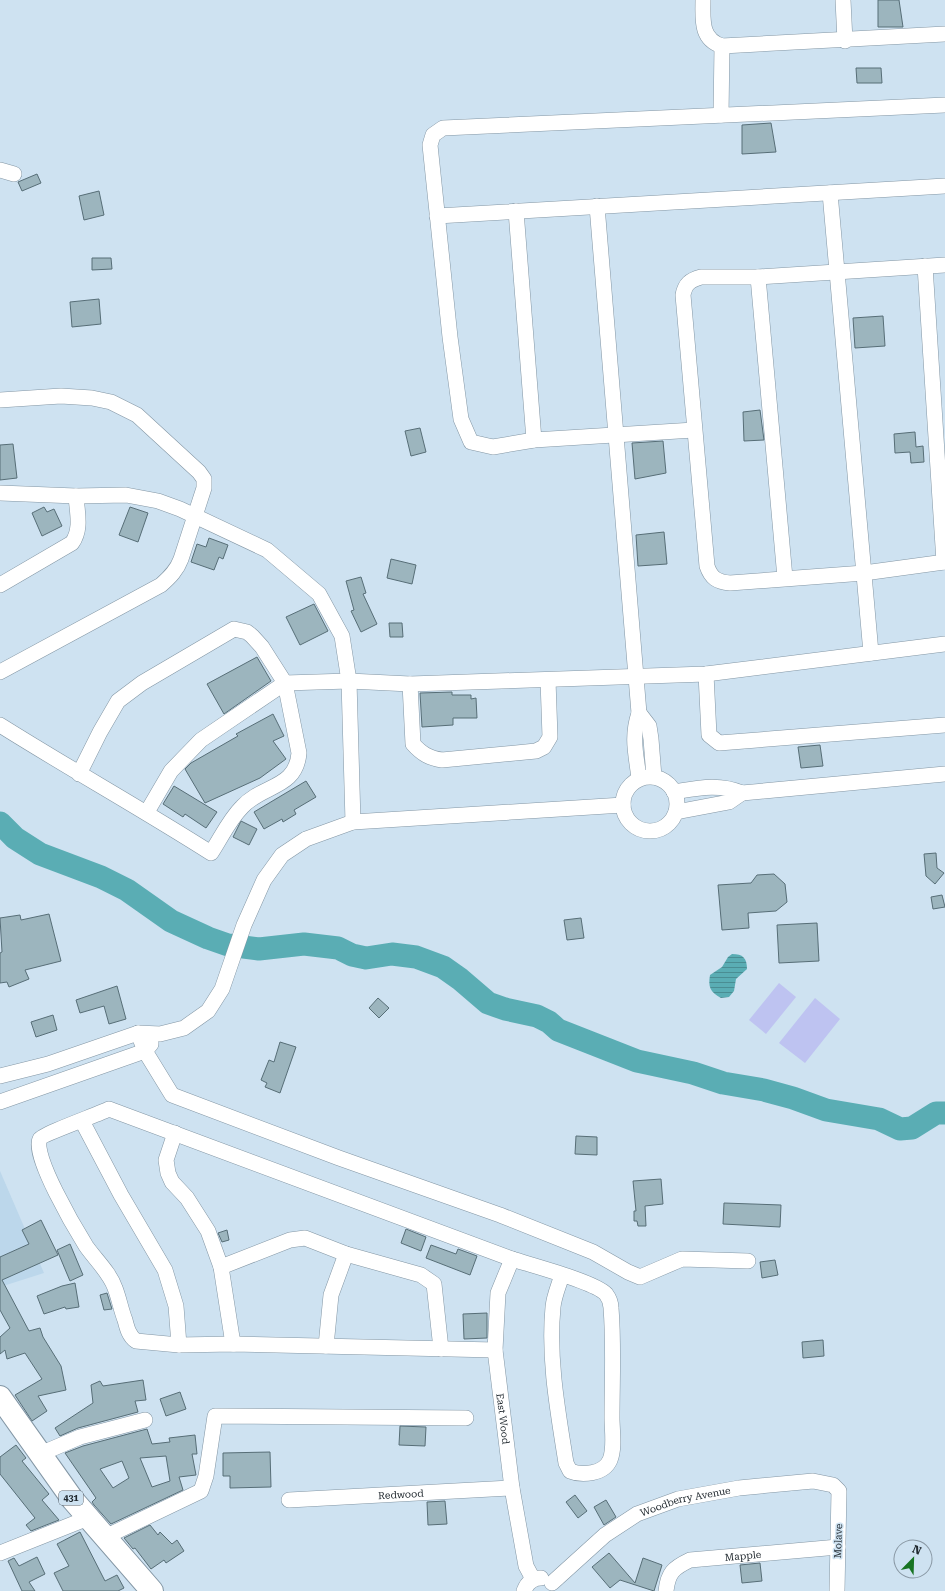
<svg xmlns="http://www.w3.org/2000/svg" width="945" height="1591" viewBox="0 0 945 1591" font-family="'Roboto Serif',serif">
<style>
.built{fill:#bcd7eb}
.grass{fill:#bec3f1}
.water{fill:url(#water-rules)}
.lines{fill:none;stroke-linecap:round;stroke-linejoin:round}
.river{stroke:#5aadb4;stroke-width:23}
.building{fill:#9cb5be;stroke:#576e77;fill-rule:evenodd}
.street-casing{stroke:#8396a4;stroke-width:16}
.primary-casing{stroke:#8396a4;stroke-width:24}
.street{stroke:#fff;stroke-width:15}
.primary{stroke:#fff;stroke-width:22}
.labels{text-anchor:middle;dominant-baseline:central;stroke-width:3;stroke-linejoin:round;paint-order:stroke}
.shield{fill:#cee2f1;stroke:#56616a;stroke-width:1}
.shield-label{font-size:9px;font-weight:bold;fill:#222a30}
.street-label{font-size:10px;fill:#222a30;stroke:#cee2f1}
</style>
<defs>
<pattern id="water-rules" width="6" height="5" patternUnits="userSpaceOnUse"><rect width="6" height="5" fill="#5aadb4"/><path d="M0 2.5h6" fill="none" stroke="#4a8d93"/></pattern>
</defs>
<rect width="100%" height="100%" fill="#cee2f1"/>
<path class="built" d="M0,1171L44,1273L0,1287Z"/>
<g class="grass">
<path d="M779,983L796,997L766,1034L749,1020Z"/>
<path d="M815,998L840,1019L805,1063L779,1043Z"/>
</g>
<path class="water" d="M732,954C743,954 747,958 747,969L736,979L734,991L729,997L721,998C710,992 708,987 710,975L722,967L728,957Z"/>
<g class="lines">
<path class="river" d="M0,823L15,838L40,854L101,877L127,890L171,921L208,938L228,945L259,949L304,944L338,948L352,955L366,958L392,954L416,957L443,967L460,979L488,1003L505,1009L537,1016L549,1022L558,1030L637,1061L693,1073L723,1083L764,1090L793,1098L826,1110L879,1119L900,1129L912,1128L936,1113H945"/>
</g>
<g class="building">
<path d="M878,0H899L903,27H878Z"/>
<path d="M856,68H881L882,83H857Z"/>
<path d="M771,123L776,152L742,154V125Z"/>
<path d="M37,174L41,183L22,191L18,182Z"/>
<path d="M99,191L104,215L84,220L79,196Z"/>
<path d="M92,258H111L112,269L92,270Z"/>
<path d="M99,299L101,324L72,327L70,302Z"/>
<path d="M883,316L885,346L855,348L853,318Z"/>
<path d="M760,410L764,440L744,441L743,412Z"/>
<path d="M420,428L426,452L411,456L405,431Z"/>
<path d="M915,432L916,447L923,446L924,462L911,463L910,452L895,453L894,434Z"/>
<path d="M663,441L666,473L635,479L632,443Z"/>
<path d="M13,444L17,478L0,480V445Z"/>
<path d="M44,507L47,512L54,509L62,526L42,536L32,513Z"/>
<path d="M130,507L148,513L138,542L119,535Z"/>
<path d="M664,532L667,564L638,566L636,535Z"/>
<path d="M209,538L228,545L223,559L219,557L214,570L191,562L197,544L206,547Z"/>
<path d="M391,559L416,565L412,584L387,578Z"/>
<path d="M361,577L366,593L363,594L377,624L361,632L351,611L354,610L346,581Z"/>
<path d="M314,604L328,631L300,645L286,617Z"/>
<path d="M389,623H402L403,637H390Z"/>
<path d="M257,657L271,681L224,714L207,684Z"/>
<path d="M452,692V695H471V699L476,698L477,718H453V725L422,727L420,693Z"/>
<path d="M273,714L284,736L273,741L286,759L260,778L205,803L185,769L191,763L238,736L236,734Z"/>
<path d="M820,745L823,766L801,768L798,747Z"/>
<path d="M306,781L316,797L294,810L296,814L283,822L282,819L264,829L254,812Z"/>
<path d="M174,786L217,812L206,828L185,814L183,817L163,804Z"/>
<path d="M241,821L257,829L249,845L233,837Z"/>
<path d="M936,853L937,868L944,873L935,884L926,876L924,854Z"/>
<path d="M774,874L785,884L787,902L776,911L748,913L749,928L722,930L718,885L751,883L757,875Z"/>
<path d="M942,895L945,907L933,909L931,897Z"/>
<path d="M49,914L61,961L25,970L29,979L9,987L7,982L0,983V953L2,952L0,918L20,915L21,920Z"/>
<path d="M581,918L584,938L567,940L564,920Z"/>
<path d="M817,923L819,961L779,963L777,925Z"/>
<path d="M117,986L126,1019L109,1024L104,1006L80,1013L76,1000Z"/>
<path d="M378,998L389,1008L379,1018L369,1008Z"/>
<path d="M53,1015L57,1030L36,1037L31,1022Z"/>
<path d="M280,1042L296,1047L280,1093L265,1087L267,1083L261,1080L269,1060L274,1062Z"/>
<path d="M576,1136L597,1137V1155L575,1154Z"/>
<path d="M661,1179L663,1204L645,1206L646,1226H638L637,1221H634V1211H636L633,1181Z"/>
<path d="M724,1203L781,1205L780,1227L723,1224Z"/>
<path d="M41,1220L58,1255L2,1280L29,1331L40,1328L43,1337L61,1366L66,1390L38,1396L47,1411L32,1421L15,1395L42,1379L25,1353L7,1359L5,1350L0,1354V1337L10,1328L0,1310V1257L29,1244L22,1230Z"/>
<path d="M406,1229L426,1237L421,1251L401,1243Z"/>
<path d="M227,1230L229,1240L222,1242L218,1233Z"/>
<path d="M70,1244L83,1275L70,1281L57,1250Z"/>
<path d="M431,1245L456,1254L458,1249L477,1256L470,1275L426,1258Z"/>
<path d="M775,1260L778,1275L762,1278L760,1262Z"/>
<path d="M75,1283L79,1307L66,1309L65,1307L44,1314L37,1296L62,1286Z"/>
<path d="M107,1293L112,1309L104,1310L100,1295Z"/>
<path d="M487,1313V1338L464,1339L463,1314Z"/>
<path d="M823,1340L824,1356L803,1358L802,1342Z"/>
<path d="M143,1380L146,1400L135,1401L138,1412L78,1428L60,1436L55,1428L93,1403L91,1385L100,1381L103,1386Z"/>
<path d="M180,1392L186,1409L166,1416L160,1399Z"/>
<path d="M400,1426L426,1427L425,1446L399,1445Z"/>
<path d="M147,1429L152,1444L170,1442L169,1438L195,1435L197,1454H192L196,1475L179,1477L183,1490L111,1524L94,1505L92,1502L96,1498L65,1453L83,1446ZM166,1456L170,1481L152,1487L140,1458ZM122,1461L129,1478L113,1488L100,1469Z"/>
<path d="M16,1445L26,1458L22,1461L49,1494L42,1500L59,1520L31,1531L26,1525L35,1518L0,1474V1457Z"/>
<path d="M270,1452L271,1487L230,1488V1476H223V1453Z"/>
<path d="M575,1495L587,1511L578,1518L566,1502Z"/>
<path d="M606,1500L616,1517L604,1525L594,1507Z"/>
<path d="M445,1501L447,1524L428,1525L427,1502Z"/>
<path d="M150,1525L158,1535L160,1532L172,1544L177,1540L184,1551L166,1563L164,1560L151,1569L135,1548L133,1549L124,1538Z"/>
<path d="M80,1532L105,1581L117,1575L124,1588L118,1591H63L54,1573L69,1566L57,1544Z"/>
<path d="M609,1553L635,1583L643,1558L662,1565L654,1591L620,1580L610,1588L592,1567Z"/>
<path d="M37,1557L45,1574L29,1582L35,1591H22L8,1561L14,1558L19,1566Z"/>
<path d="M760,1563L762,1581L742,1583L740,1565Z"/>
</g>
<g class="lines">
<g class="street-casing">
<g id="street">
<path d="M703,0C703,19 700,39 722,46L945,34"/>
<path d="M843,0L845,41"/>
<path d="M721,115L722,46"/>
<path d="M0,170L14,174"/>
<path d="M830,193L871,653"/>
<path d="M597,206L639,713C631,737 636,754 639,778"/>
<path d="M516,211L534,440"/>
<path d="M437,216L945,186"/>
<path d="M945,265L758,277H701C690,280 685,284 683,295L707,566C711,578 717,582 730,583L864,573L945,562"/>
<path d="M925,266L944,562"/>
<path d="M758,277L785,578"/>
<path d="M0,400L61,396L92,398L111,402L137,415L199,472L204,479V488L181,559C177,570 170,577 161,585L0,672"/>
<path d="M694,430L534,440L493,447L471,442L461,419L450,337L430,145L433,135L443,128L945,105"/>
<path d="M0,493L76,496L126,495L158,501L180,509L267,550L319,594L342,636L349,681L353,822"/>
<path d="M0,585L72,543C82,529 77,512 76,496"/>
<path d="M706,674L709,735L719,743L945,725"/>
<path d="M410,684L413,744C422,754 429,758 442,760L536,751L544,747L550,737L548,680"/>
<path d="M639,713L649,726L651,739L654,777"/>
<path d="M0,725C70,769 142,809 211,853C221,838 229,820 242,807C263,784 296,789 299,753L285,683L262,647L252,636L247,632L234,629L142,683L118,701L100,732L79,774"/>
<circle cx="650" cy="804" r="27"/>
<path d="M674,792C698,788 719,783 742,793L945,774"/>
<path d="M147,812L171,771L201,740L285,683L349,681L410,684L706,674L945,644"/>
<path d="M676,812L729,802L742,793"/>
<path d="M138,1033L145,1051L172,1095L339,1158L500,1215L593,1252L628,1272L640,1277L682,1259L748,1261"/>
<path d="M0,1076L48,1064L138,1033L160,1034L184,1028L208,1011L222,989L244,925L264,880L282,855L306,839L353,822L623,805"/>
<path d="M0,1102L145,1051L151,1044"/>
<path d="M82,1121L121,1195L165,1270L176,1306L179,1345"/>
<path d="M175,1133L166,1160L168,1173L172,1182L187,1198L208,1231L221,1267L233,1344"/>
<path id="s1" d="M512,1259L498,1293L495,1350L512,1488L526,1566L533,1579"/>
<path d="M221,1267L290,1240L305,1238L346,1254L421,1275L434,1284L441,1349"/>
<path d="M326,1346L331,1295L346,1254"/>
<path d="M495,1350L233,1344L179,1345L136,1341C129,1336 127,1328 125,1320C121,1310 119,1298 115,1288C110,1273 95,1259 86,1246C76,1230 31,1154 40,1139C43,1134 99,1114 109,1109L512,1259C531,1265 595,1282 606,1294C609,1298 611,1303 611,1308C614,1344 612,1381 612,1418C612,1431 615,1448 610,1460C604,1474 582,1476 570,1471L566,1463C558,1412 548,1359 553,1307C554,1296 559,1285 562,1275"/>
<path d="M40,1454L80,1437L145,1420"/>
<path id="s2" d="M289,1500L512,1488"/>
<path d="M105,1537L201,1491L206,1476L215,1416L466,1418"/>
<path d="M0,1553L88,1518"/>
<path id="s3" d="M552,1583L605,1535L637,1514L678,1499L739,1488L813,1481L833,1485L839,1491L837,1591"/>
<path d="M524,1591C527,1583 532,1578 541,1578"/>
<path id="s4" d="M666,1591C668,1573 673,1568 690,1560L838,1547"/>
</g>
</g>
<g class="primary-casing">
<path id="primary" d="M0,1397L73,1500L152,1591"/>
</g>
<use href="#street" class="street"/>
<use href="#primary" class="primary"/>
</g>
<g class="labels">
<rect class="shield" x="59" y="1491" width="24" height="14" rx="3"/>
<g class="shield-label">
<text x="71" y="1498">431</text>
</g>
<g class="street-label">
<text stroke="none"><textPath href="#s1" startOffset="163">East Wood</textPath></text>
<text stroke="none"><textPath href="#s2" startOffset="112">Redwood</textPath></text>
<text stroke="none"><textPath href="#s3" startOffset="160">Woodberry Avenue</textPath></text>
<text transform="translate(838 1541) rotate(-88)">Molave</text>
<text stroke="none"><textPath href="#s4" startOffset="95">Mapple</textPath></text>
</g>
</g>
<g transform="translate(913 1559) rotate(23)"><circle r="19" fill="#cee2f1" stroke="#8998a4"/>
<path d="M0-3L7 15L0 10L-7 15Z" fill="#177423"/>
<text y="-6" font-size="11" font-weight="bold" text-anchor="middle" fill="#222a30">N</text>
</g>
</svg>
